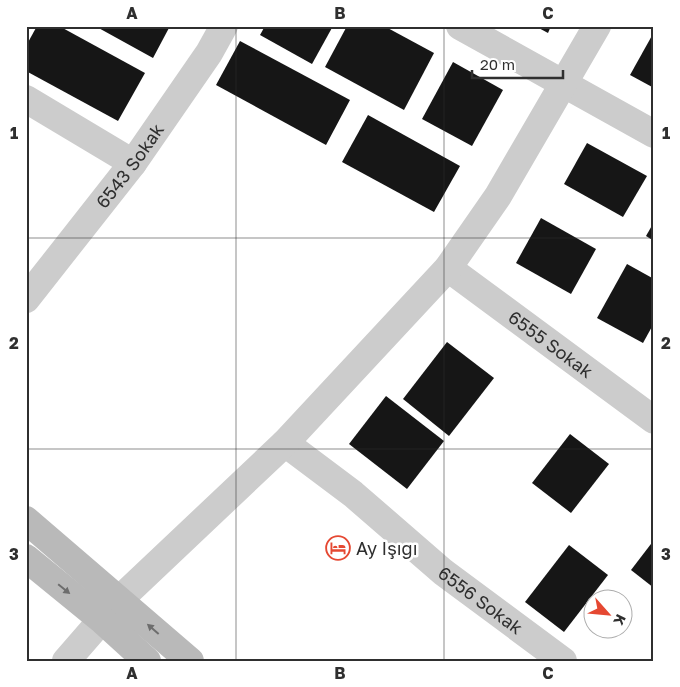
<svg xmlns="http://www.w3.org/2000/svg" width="680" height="687" viewBox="0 0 680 687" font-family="'Golos Text',sans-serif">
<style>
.building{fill:#161616}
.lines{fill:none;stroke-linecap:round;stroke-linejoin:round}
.street{stroke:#ccc;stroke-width:28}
.secondary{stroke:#b9b9b9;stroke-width:28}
.oneway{fill:#6d6d6d}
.grid{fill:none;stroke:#2f2f2f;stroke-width:1;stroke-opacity:0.55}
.labels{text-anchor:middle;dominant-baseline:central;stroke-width:5;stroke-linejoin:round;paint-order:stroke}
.street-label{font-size:18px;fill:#2f2f2f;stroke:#fff}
.poi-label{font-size:18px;fill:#2f2f2f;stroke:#fff;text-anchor:start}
.neatline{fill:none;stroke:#2f2f2f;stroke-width:2}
.grid-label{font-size:16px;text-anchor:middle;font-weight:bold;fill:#2f2f2f}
</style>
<rect width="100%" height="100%" fill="#fff"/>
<g class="building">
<path d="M37,26H59L145,73L118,121L26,71V46Z"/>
<path d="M95,26H170L153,58Z"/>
<path d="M265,26H333L312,64L260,35Z"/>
<path d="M347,26H384L434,53L404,110L325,67Z"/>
<path d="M535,26H551L548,33Z"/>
<path d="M654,32V88L630,75Z"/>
<path d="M240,41L350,100L326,145L216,85Z"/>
<path d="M453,62L503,90L472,146L422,119Z"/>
<path d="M368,115L460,166L434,212L342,162Z"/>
<path d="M587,143L647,176L623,217L564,184Z"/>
<path d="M541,218L596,249L571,294L516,263Z"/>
<path d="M654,222V241L646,236Z"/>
<path d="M627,264L654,279V323L643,343L597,318Z"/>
<path d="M447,342L494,378L449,436L403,399Z"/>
<path d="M386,396L444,441L407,489L349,444Z"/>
<path d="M570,434L609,464L571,513L532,483Z"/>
<path d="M654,540V588L631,570Z"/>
<path d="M569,545L608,575L564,632L525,602Z"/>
</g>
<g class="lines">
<g class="street">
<path d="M460,26L654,134"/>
<path d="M26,99L133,163"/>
<path id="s1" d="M448,268L654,420"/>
<path id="s2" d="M26,299L133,163L209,53L224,26"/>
<path id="s3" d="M285,443L353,494L443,572L563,661"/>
<path d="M66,661L119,600L285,443L448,268L498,196L597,26"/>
</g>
<g class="secondary">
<path d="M26,520L190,661"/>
<path d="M26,558L102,620L147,661"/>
</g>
</g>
<defs><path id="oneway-solid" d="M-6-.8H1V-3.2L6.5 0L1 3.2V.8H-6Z" transform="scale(1.25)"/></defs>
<g class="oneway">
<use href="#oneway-solid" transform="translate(64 589) rotate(39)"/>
<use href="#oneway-solid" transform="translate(153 629) rotate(-139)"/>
</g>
<path class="grid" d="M236,26V661M444,26V661M26,238H654M26,449H654"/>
<defs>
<g id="hotel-ring" transform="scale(1.25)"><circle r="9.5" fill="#fff" stroke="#e54832" stroke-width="1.5"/><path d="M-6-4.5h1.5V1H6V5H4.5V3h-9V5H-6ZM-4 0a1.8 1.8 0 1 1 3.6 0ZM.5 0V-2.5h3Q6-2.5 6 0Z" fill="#e54832"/></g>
</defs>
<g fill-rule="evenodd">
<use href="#hotel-ring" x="338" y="548"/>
</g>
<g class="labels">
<g class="street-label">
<text stroke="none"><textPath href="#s2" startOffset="169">6543 Sokak</textPath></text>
<text stroke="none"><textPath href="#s1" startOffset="128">6555 Sokak</textPath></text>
<text stroke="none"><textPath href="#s3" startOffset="251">6556 Sokak</textPath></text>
</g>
<g class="poi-label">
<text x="356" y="548">Ay Işığı</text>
</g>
</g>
<rect width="680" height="687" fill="none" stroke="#ffffff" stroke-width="55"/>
<g transform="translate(608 614) rotate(117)"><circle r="24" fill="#ffffff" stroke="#acacac"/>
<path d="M0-4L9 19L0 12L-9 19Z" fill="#e54832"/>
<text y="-8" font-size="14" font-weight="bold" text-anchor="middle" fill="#2f2f2f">K</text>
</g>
<path d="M472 70v8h91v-8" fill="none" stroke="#2f2f2f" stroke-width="2.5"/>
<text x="480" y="70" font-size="15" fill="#2f2f2f" stroke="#ffffff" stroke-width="4" paint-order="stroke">20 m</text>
<rect x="28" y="28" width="624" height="632" class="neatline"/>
<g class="grid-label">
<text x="132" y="19">A</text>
<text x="340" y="19">B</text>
<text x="548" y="19">C</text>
<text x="14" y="139">1</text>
<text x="666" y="139">1</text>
<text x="14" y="349">2</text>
<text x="666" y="349">2</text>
<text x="14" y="560">3</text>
<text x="666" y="560">3</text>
<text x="132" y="679">A</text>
<text x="340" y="679">B</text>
<text x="548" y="679">C</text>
</g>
</svg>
